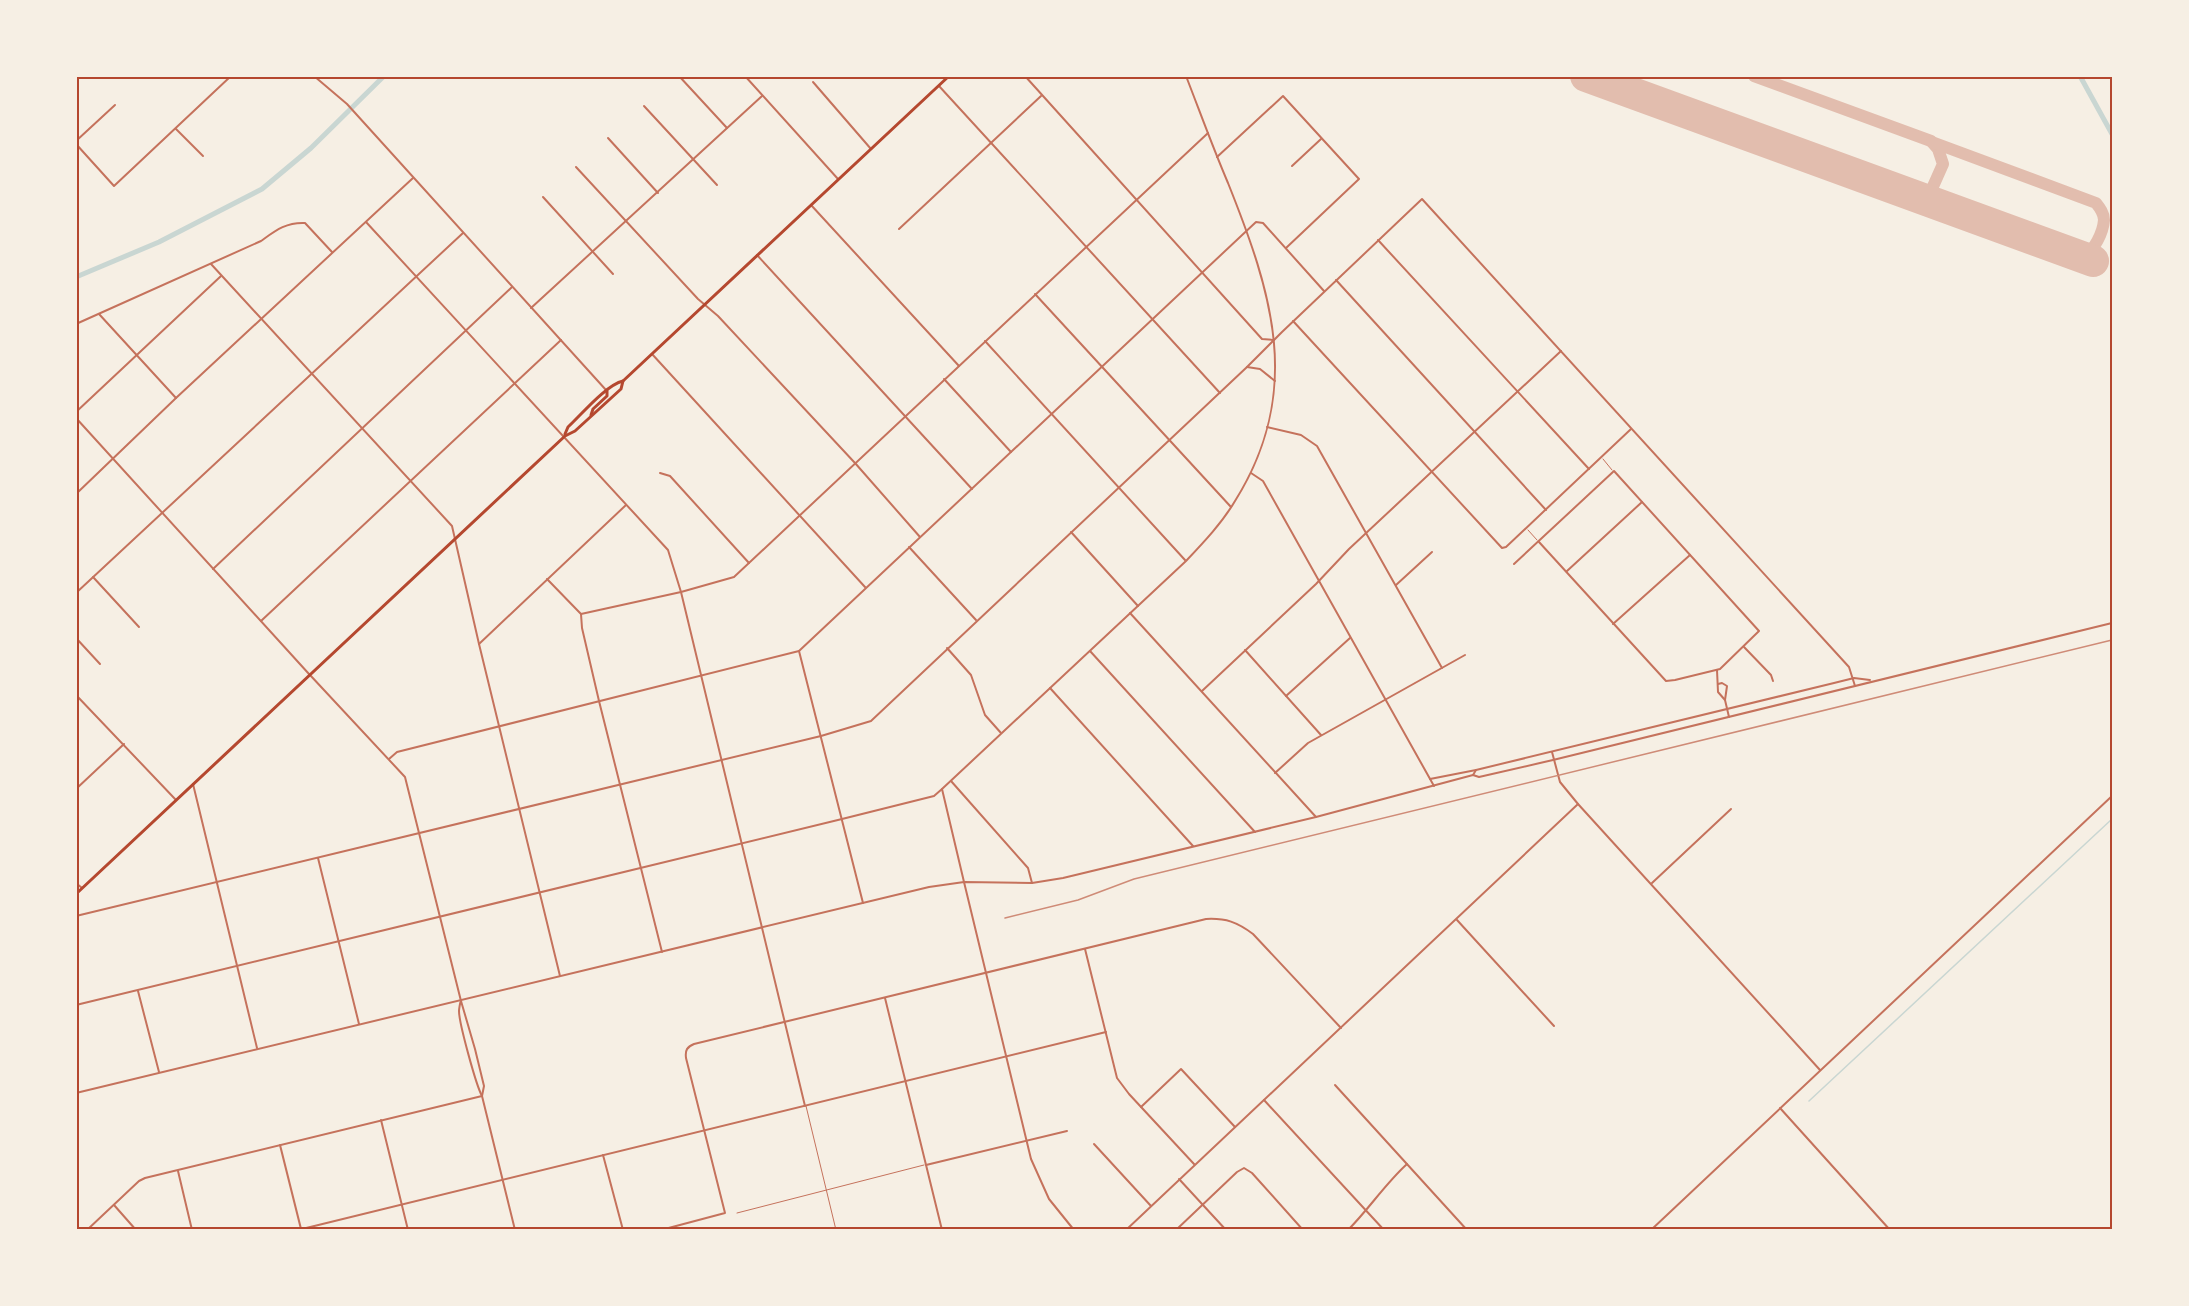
<svg xmlns="http://www.w3.org/2000/svg" width="2189" height="1306" viewBox="0 0 2189 1306" font-family="'Libre Baskerville',serif">
<style>
.lines{fill:none;stroke-linecap:round;stroke-linejoin:round}
.stream{stroke:#c9d6d2;stroke-width:1.5}
.canal{stroke:#c9d6d2;stroke-width:5}
.taxiway{stroke:#e2bdae;stroke-width:12}
.runway{stroke:#e2bdae;stroke-width:32}
.service{stroke:#c5725c;stroke-width:1}
.minor{stroke:#c5725c;stroke-width:2}
.tertiary{stroke:#c5725c;stroke-width:2}
.trunk{stroke:#b5482f;stroke-width:3}
.rail{stroke:#cf8b77;stroke-width:1.5}
.neatline{fill:none;stroke:#b5482f;stroke-width:2}
</style>
<rect width="100%" height="100%" fill="#f6efe4"/>
<g class="lines">
<g class="stream">
<path d="M2111,76L2112,79"/>
<path d="M1809,1101L2112,819"/>
</g>
<g class="canal">
<path d="M2080,76L2112,134"/>
<path d="M76,277L159,242L262,189L311,148L384,76"/>
</g>
<g class="taxiway">
<path d="M1754,76L1931,141L1938,149L1943,164L1931,191L1914,196"/>
<path d="M1932,142L2096,203C2100,208 2104,213 2104,220C2103,234 2094,249 2084,258"/>
</g>
<path class="runway" d="M1586,76L2093,261"/>
<g class="service">
<path d="M1603,459L1612,470"/>
<path d="M1528,530L1537,540"/>
<path d="M806,1106L836,1230"/>
<path d="M737,1213L924,1165"/>
</g>
<g class="minor">
<path d="M314,76L347,104L606,390"/>
<path d="M679,76L727,128"/>
<path d="M745,76L838,179"/>
<path d="M1025,76L1262,339L1274,340"/>
<path d="M813,82L871,149"/>
<path d="M939,86L1220,393"/>
<path d="M644,106L717,185"/>
<path d="M176,129L203,156"/>
<path d="M608,138L658,193"/>
<path d="M76,141L115,105"/>
<path d="M76,144L114,186L231,76"/>
<path d="M1217,157L1283,96L1359,179L1286,248"/>
<path d="M1292,166L1321,139"/>
<path d="M576,167L698,299L718,316L855,463L920,537"/>
<path d="M543,197L613,274"/>
<path d="M811,205L959,366"/>
<path d="M366,222L668,550L681,592L805,1106"/>
<path d="M899,229L1041,96"/>
<path d="M1378,240L1589,469"/>
<path d="M757,255L972,489"/>
<path d="M211,264L452,526L479,644L560,976"/>
<path d="M1336,280L1546,510"/>
<path d="M1035,294L1231,507"/>
<path d="M531,308L762,96"/>
<path d="M99,314L176,398"/>
<path d="M1293,321L1502,548L1506,547L1631,429"/>
<path d="M76,324L261,241C275,231 286,222 305,223L332,252"/>
<path d="M985,341L1185,560"/>
<path d="M652,354L865,587"/>
<path d="M944,379L1011,452"/>
<path d="M76,412L221,276"/>
<path d="M76,418L309,674"/>
<path d="M1267,427L1301,435L1317,446L1442,668"/>
<path d="M660,473L670,476L749,563"/>
<path d="M1251,473L1263,481L1434,786"/>
<path d="M76,494L176,398L413,178"/>
<path d="M1071,532L1138,606"/>
<path d="M909,547L976,620"/>
<path d="M1514,564L1614,471L1759,631L1720,669L1675,680L1666,681L1539,542"/>
<path d="M213,569L512,287"/>
<path d="M1567,571L1642,502"/>
<path d="M93,577L139,627"/>
<path d="M547,579L581,614L582,628L599,701L662,952"/>
<path d="M1396,585L1432,552"/>
<path d="M76,593L463,233"/>
<path d="M1130,613L1316,817"/>
<path d="M581,614L681,592L734,577L1208,133"/>
<path d="M261,621L561,340"/>
<path d="M1613,624L1690,555"/>
<path d="M76,638L100,664"/>
<path d="M479,644L626,505"/>
<path d="M1744,647L1771,675L1773,681"/>
<path d="M947,648L971,675L985,715L1001,733"/>
<path d="M1245,650L1321,735"/>
<path d="M799,651L863,903"/>
<path d="M1090,651L1255,832"/>
<path d="M1717,670L1718,692L1725,700L1729,717"/>
<path d="M1718,684L1722,683L1727,686L1725,700"/>
<path d="M1050,688L1193,846"/>
<path d="M1202,691L1316,584L1349,549L1561,351"/>
<path d="M76,695L176,800"/>
<path d="M1286,696L1350,638"/>
<path d="M1552,752L1560,782L1578,804L1820,1070"/>
<path d="M389,759L397,752L799,651L1256,222L1263,223L1324,291"/>
<path d="M1275,773L1308,743L1465,655"/>
<path d="M1430,779L1476,770"/>
<path d="M951,781L1028,868L1032,883"/>
<path d="M193,784L257,1048"/>
<path d="M76,789L124,744"/>
<path d="M318,858L359,1024"/>
<path d="M964,882L1031,1159L1049,1199L1074,1230"/>
<path d="M76,883L82,888"/>
<path d="M1652,883L1731,809"/>
<path d="M76,916L821,736L871,721L1247,367L1282,332L1422,199L1849,667L1855,686"/>
<path d="M1457,920L1554,1026"/>
<path d="M1085,949L1117,1078L1129,1094L1194,1164"/>
<path d="M138,991L159,1072"/>
<path d="M885,998L942,1230"/>
<path d="M76,1005L842,819L934,796L942,789"/>
<path d="M1335,1085L1467,1230"/>
<path d="M1264,1100L1384,1230"/>
<path d="M1141,1107L1181,1069L1235,1127"/>
<path d="M1780,1108L1890,1230"/>
<path d="M381,1120L408,1230"/>
<path d="M1094,1144L1151,1206"/>
<path d="M280,1145L301,1229"/>
<path d="M603,1155L623,1230"/>
<path d="M926,1165L1067,1131"/>
<path d="M178,1171L192,1230"/>
<path d="M1179,1179L1226,1230"/>
<path d="M114,1205L136,1230"/>
<path d="M87,1230L139,1181L145,1178L482,1096"/>
<path d="M298,1230L1106,1032"/>
<path d="M661,1230L725,1213L686,1058C685,1050 687,1047 694,1044L1206,919C1226,918 1237,922 1253,934L1341,1028"/>
<path d="M1126,1230L1578,804"/>
<path d="M1176,1230L1237,1172L1244,1168L1252,1173L1303,1230"/>
<path d="M1348,1230C1369,1209 1385,1184 1407,1164"/>
<path d="M1651,1230L2112,796"/>
</g>
<g class="tertiary">
<path d="M1247,367L1260,369L1275,381"/>
<path d="M310,675L405,777L461,1001L475,1049L484,1086L482,1096"/>
<path d="M1473,775L1476,770L1834,683L1854,678L1870,680"/>
<path d="M964,882L942,789L1186,561C1204,542 1222,523 1235,501C1304,391 1272,293 1228,183C1213,148 1200,112 1186,76"/>
<path d="M461,1001C460,1002 459,1010 459,1011C459,1023 476,1085 482,1096L515,1230"/>
<path d="M76,1093L929,887L964,882L1032,883L1063,878L1316,817L1473,775L1479,777L1553,760L2112,623"/>
</g>
<g class="trunk">
<path d="M591,415L593,409L607,396V391"/>
<path d="M565,434L568,427C582,414 606,385 623,381L949,76"/>
<path d="M76,894L565,436L575,431L621,389L623,381"/>
</g>
<path class="rail" d="M1005,918L1078,900L1134,879L2112,640"/>
</g>
<rect width="2189" height="1306" fill="none" stroke="#f6efe4" stroke-width="156"/>
<rect x="78" y="78" width="2033" height="1150" class="neatline"/>
</svg>
